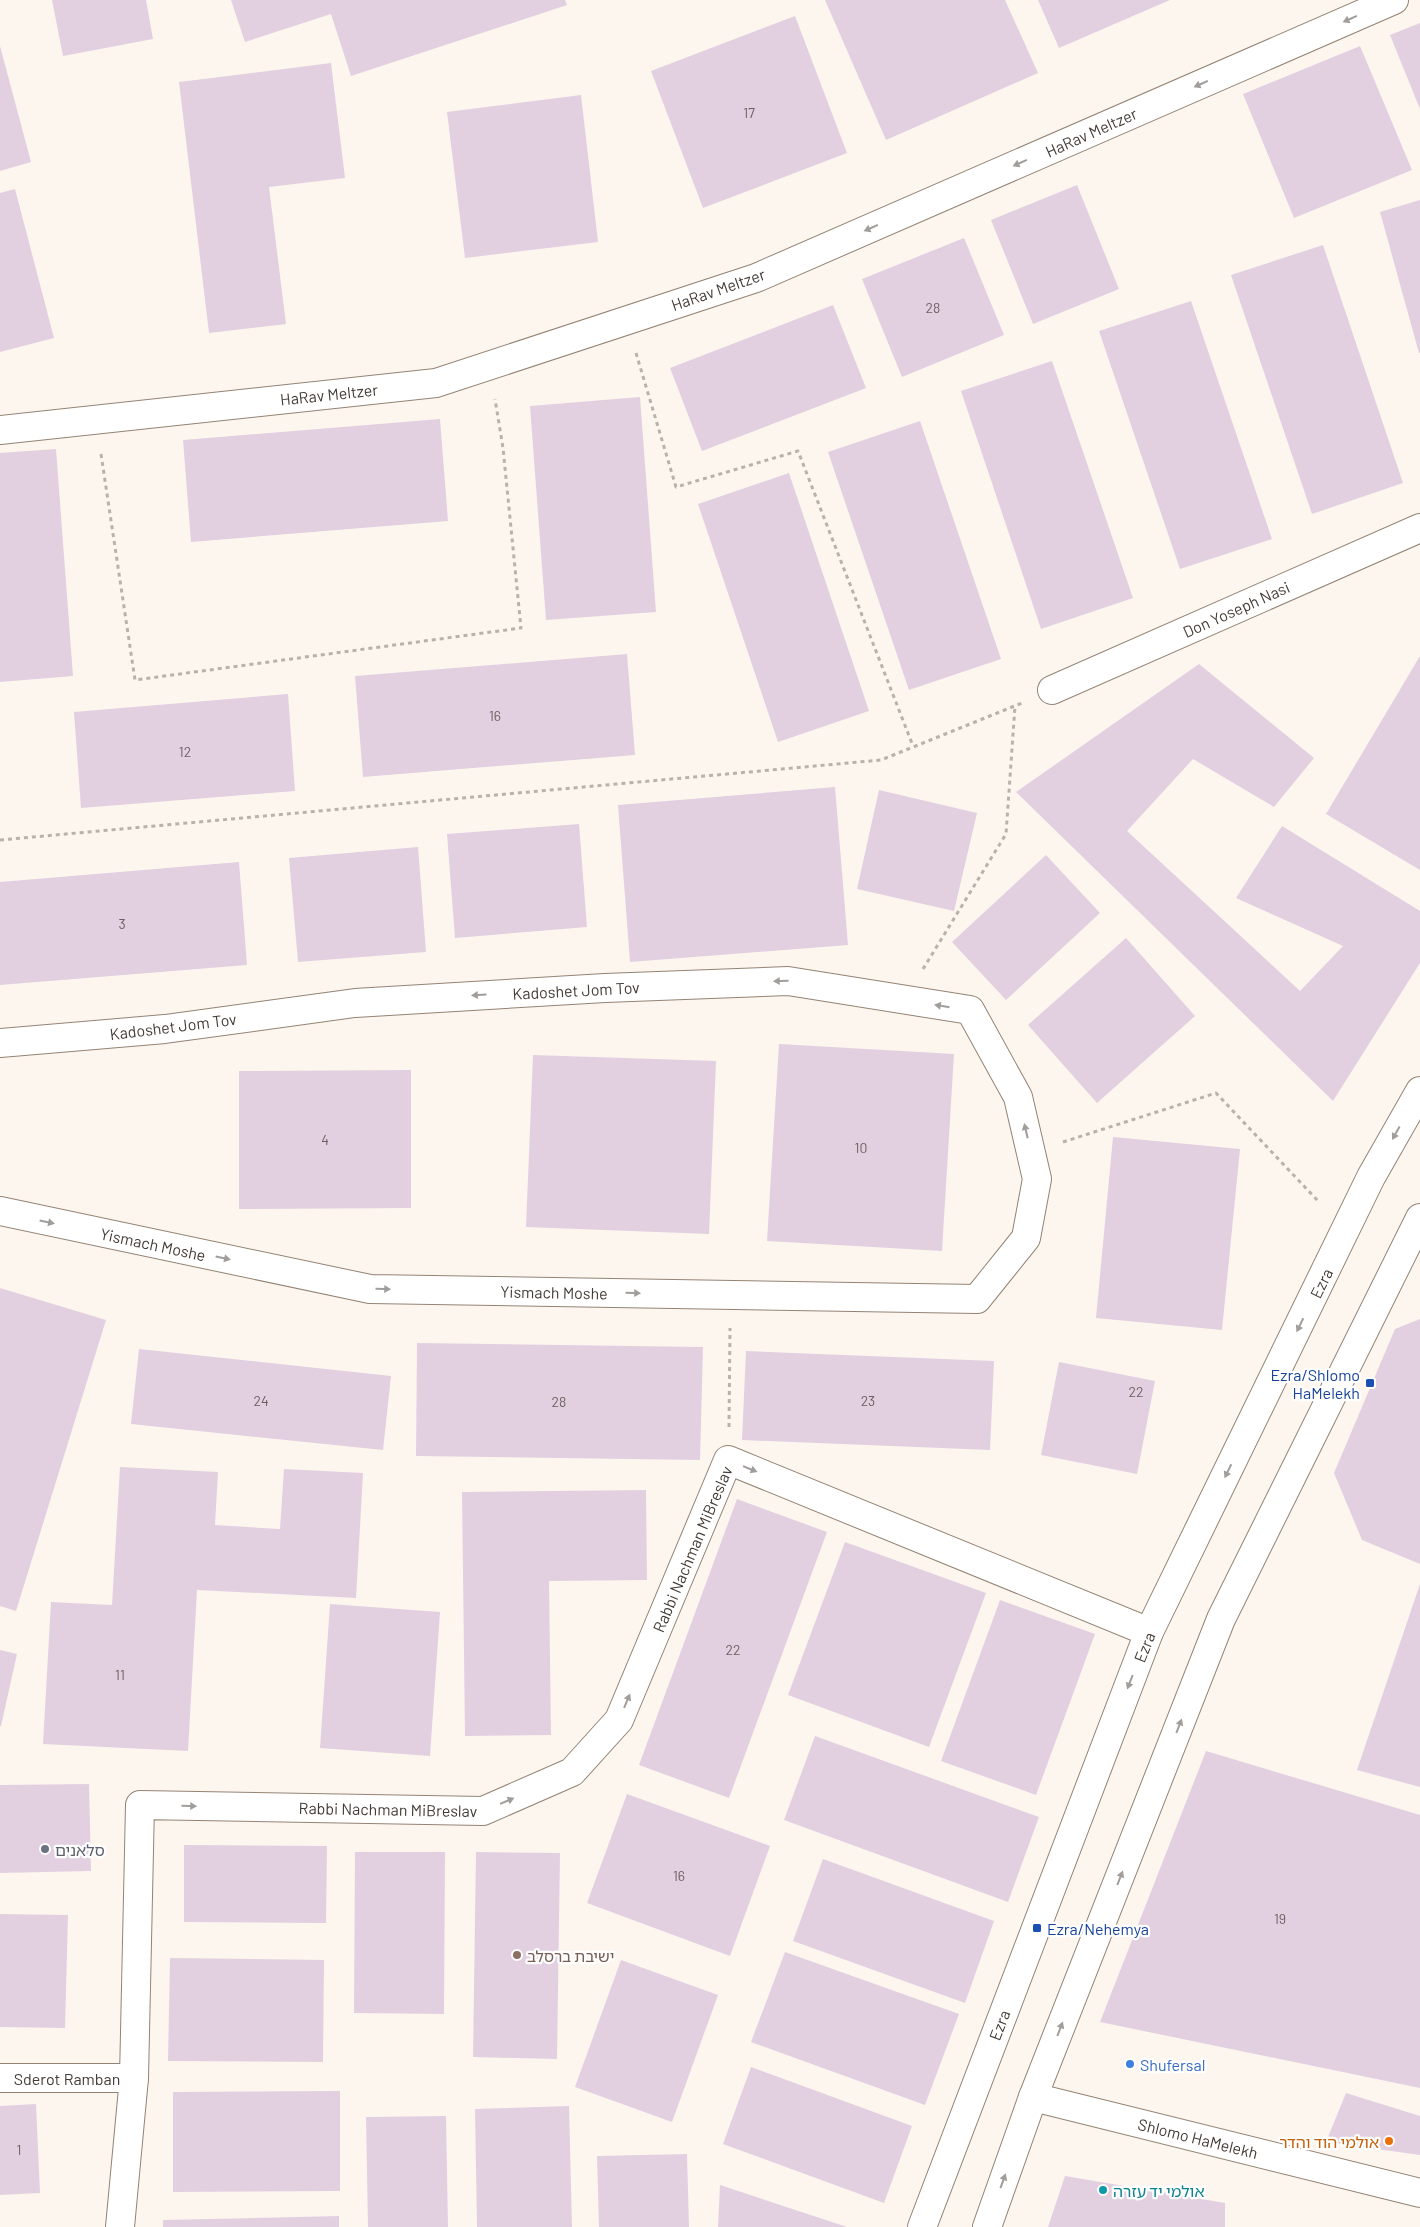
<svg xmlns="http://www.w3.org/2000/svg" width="1420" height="2227" viewBox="0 0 1420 2227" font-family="Barlow,'Noto Sans Hebrew',sans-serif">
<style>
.building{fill:#e2d0e1}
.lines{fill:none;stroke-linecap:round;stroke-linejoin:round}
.minor-casing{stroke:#948374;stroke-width:30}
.tertiary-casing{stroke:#948374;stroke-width:30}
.path{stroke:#b9b2ab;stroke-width:3;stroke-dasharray:4 4;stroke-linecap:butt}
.minor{stroke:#fff;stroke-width:28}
.tertiary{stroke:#fff;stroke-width:28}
.oneway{fill:#a19d9a}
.transit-dot{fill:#1a4fb4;stroke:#fff;stroke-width:2}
.worship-dot{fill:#6b7280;stroke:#fff;stroke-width:2}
.education-dot{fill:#8d6e63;stroke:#fff;stroke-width:2}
.shop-dot{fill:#3f7fe0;stroke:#fff;stroke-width:2}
.food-dot{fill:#e8710a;stroke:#fff;stroke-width:2}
.culture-dot{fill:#0f9aa8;stroke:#fff;stroke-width:2}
.labels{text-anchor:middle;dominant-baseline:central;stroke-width:4.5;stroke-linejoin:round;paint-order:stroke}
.number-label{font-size:14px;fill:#6b6060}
.street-label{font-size:16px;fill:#433b35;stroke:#fff}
.transit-label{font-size:16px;fill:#164399;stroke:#fff;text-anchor:end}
.worship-label{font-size:16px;fill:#5b616d;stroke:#fff;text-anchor:start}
.education-label{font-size:16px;fill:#785e54;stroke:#fff;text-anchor:start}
.shop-label{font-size:16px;fill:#366cbe;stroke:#fff;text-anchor:start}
.food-label{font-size:16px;fill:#c56008;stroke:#fff;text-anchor:end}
.culture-label{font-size:16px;fill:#0d838f;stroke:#fff;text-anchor:start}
</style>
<rect width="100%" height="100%" fill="#fdf6ef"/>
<g class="building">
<path d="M52,0H146L153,39L63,56Z"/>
<path d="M231,0H565L567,5L351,76L331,14L245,42Z"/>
<path d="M825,0H1005L1038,73L886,140Z"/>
<path d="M1038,0H1170L1059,48Z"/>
<path d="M795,16L847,153L703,208L651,71Z"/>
<path d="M1420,23V109L1390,35Z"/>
<path d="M0,46L31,162L0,171Z"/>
<path d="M1360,46L1412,170L1294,218L1243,94Z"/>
<path d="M331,63L345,178L269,187L286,324L209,333L179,82Z"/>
<path d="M581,95L598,242L465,258L447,112Z"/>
<path d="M1077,185L1119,289L1033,324L991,220Z"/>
<path d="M15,189L54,338L0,352V193Z"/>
<path d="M1420,200V353H1419L1380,212Z"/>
<path d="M964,238L1004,335L902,377L862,279Z"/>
<path d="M1323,245L1403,483L1312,514L1231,275Z"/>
<path d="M1191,301L1272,539L1180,569L1099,331Z"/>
<path d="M833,305L866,388L702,451L670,368Z"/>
<path d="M1052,361L1133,598L1041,629L961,391Z"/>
<path d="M640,397L656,612L546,620L530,406Z"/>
<path d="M440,419L448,521L191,542L183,440Z"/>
<path d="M920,421L1001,659L909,690L828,452Z"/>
<path d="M56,449L73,676L0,682V453Z"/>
<path d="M789,473L869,711L778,742L698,504Z"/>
<path d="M627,654L635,755L363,777L355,676Z"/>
<path d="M1420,656V870L1326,814Z"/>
<path d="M1199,664L1314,758L1274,807L1193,759L1127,831L1300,991L1343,946L1236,898L1282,826L1420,911V963L1333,1101L1016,792Z"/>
<path d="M288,694L295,791L81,808L74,712Z"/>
<path d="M835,787L848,945L630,962L618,805Z"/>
<path d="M879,790L977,813L954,911L857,889Z"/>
<path d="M579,824L587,927L455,938L447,834Z"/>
<path d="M418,847L426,952L298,962L289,858Z"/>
<path d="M1046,855L1100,913L1006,1000L952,942Z"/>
<path d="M239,862L247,965L0,985V882Z"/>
<path d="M1126,938L1195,1016L1097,1103L1028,1025Z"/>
<path d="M779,1044L954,1054L942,1251L767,1241Z"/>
<path d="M533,1055L716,1061L709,1234L526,1227Z"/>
<path d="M411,1070V1208L239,1209V1071Z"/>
<path d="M1113,1137L1240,1149L1222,1330L1096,1318Z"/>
<path d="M0,1288L106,1320L16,1611L0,1606Z"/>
<path d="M1420,1319V1564L1362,1540L1334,1473L1395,1329Z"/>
<path d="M417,1343L703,1347L700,1460L416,1456Z"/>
<path d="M139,1349L391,1376L383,1450L131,1424Z"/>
<path d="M746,1351L994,1361L990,1450L742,1440Z"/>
<path d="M1059,1362L1155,1381L1137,1474L1041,1455Z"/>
<path d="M120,1467L218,1472L215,1525L280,1529L284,1469L363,1473L356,1598L197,1590L188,1751L43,1744L51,1602L112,1605Z"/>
<path d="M646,1490L647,1580L549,1581L551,1735L465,1736L462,1492Z"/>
<path d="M737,1499L827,1532L729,1798L639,1765Z"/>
<path d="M845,1542L986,1593L929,1747L788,1695Z"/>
<path d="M1420,1584V1787L1357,1770Z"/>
<path d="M1000,1600L1095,1634L1036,1795L941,1761Z"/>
<path d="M330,1604L440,1612L430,1756L320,1748Z"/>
<path d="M0,1650L17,1654L1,1726H0Z"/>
<path d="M815,1736L1039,1817L1008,1902L784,1820Z"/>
<path d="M1206,1751L1420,1815V2088L1100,2022Z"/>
<path d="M89,1784L91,1871L0,1873V1785Z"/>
<path d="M627,1794L770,1846L730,1956L587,1903Z"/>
<path d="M184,1845L327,1846L326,1923L184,1922Z"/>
<path d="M355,1852H445L444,2014L354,2013Z"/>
<path d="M476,1852L560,1853L557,2059L473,2057Z"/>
<path d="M823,1859L994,1921L965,2003L793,1941Z"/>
<path d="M0,1914L68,1915L65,2028L0,2027Z"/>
<path d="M785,1952L959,2014L925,2105L751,2042Z"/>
<path d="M170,1958L324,1960L323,2062L168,2061Z"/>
<path d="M621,1960L718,1995L672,2122L575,2087Z"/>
<path d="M751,2067L912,2126L884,2203L723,2144Z"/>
<path d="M340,2091V2191L173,2192V2092Z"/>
<path d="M1346,2093L1420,2116V2155L1326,2142Z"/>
<path d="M36,2104L40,2193L0,2195V2106Z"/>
<path d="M569,2106L572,2227H477L475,2109Z"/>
<path d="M446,2116L448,2227H368L366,2117Z"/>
<path d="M687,2154L689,2227H599L597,2156Z"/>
<path d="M1065,2176L1225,2203V2227H1048Z"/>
<path d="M720,2185L847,2227H718Z"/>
<path d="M339,2216V2227H163V2220Z"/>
</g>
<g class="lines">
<g class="minor-casing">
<g id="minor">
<path d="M0,430L436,383L756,278L1394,0"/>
<path d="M1052,690L1420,528"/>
<path d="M0,1043L165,1029L355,1003L605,988L788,981L970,1010L1018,1097L1037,1179L1026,1238L977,1299L370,1289L0,1211"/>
<path d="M0,2078H134"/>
<path d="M1033,2097L1420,2193"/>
<path d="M120,2227L134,2078L140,1805L483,1811L572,1772L619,1720L728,1460L1149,1632"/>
</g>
</g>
<g class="tertiary-casing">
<g id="tertiary">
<path d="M922,2227L1149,1632L1371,1177L1420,1091"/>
<path d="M987,2227L1033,2097L1221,1619L1420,1218"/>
</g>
</g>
<g class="path">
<path d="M636,353L676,487L798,451L913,746"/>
<path d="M101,454L135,680L521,628L503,448L495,399"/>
<path d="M0,840L881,760L1022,703"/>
<path d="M923,969L1006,834L1015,706"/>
<path d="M1063,1142L1216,1093L1319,1202"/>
<path d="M729,1427L730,1328"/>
</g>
<use href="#minor" class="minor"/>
<use href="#tertiary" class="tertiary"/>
</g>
<defs><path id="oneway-solid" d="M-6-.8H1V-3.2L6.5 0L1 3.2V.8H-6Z" transform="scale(1.25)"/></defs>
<g class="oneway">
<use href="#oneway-solid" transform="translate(1350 19) rotate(156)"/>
<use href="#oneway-solid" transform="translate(1201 84) rotate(156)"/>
<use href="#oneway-solid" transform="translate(1020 163) rotate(156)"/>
<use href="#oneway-solid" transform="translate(871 228) rotate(156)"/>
<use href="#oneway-solid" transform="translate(781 981) rotate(179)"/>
<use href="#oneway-solid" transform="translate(479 995) rotate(177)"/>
<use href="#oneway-solid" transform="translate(942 1006) rotate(-171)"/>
<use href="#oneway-solid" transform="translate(1026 1131) rotate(-103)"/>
<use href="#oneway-solid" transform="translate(1396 1133) rotate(119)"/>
<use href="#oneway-solid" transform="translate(47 1222) rotate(12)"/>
<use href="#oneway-solid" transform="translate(223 1258) rotate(12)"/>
<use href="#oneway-solid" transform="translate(383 1289) rotate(1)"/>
<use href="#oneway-solid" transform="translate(633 1293) rotate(1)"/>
<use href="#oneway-solid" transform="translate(1300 1325) rotate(116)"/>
<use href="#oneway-solid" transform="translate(750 1469) rotate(22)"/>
<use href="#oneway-solid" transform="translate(1228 1471) rotate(116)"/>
<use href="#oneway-solid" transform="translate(1130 1682) rotate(111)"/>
<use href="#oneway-solid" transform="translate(627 1701) rotate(-67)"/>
<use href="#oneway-solid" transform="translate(1179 1726) rotate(-69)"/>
<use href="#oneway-solid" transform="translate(507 1801) rotate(-23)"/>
<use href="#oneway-solid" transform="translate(189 1806) rotate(1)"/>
<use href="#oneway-solid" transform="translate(1120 1878) rotate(-69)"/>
<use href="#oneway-solid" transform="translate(1060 2029) rotate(-69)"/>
<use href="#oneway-solid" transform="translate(1003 2181) rotate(-70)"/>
</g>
<g class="transit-dot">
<rect x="1365" y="1378" width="10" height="10" rx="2.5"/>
<rect x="1032" y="1923" width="10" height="10" rx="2.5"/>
</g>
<circle class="worship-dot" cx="45" cy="1849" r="5"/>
<circle class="education-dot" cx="517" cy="1955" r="5"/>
<circle class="shop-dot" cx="1130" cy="2064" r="5"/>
<circle class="food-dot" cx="1389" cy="2141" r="5"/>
<circle class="culture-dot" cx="1103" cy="2190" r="5"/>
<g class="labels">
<g class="number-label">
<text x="749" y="112">17</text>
<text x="933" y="307">28</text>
<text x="495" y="715">16</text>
<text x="185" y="751">12</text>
<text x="122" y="923">3</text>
<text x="325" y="1139">4</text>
<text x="861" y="1147">10</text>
<text x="1136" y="1391">22</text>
<text x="261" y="1400">24</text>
<text x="868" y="1400">23</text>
<text x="559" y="1401">28</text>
<text x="733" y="1649">22</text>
<text x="120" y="1674">11</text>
<text x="679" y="1875">16</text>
<text x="1280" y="1918">19</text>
<text x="19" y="2149">1</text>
</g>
<g class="street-label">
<text transform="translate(1091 132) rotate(-24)">HaRav Meltzer</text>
<text transform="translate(718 289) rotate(-19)">HaRav Meltzer</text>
<text transform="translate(329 394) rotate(-6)">HaRav Meltzer</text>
<text transform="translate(1236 609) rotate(-24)">Don Yoseph Nasi</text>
<text transform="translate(576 990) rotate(-3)">Kadoshet Jom Tov</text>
<text transform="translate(173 1026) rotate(-7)">Kadoshet Jom Tov</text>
<text transform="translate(153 1244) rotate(12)">Yismach Moshe</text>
<text transform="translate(1321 1283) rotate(-64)">Ezra</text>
<text transform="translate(554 1292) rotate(1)">Yismach Moshe</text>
<text transform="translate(692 1549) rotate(-67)">Rabbi Nachman MiBreslav</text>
<text transform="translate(1144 1647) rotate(-68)">Ezra</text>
<text transform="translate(388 1809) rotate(1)">Rabbi Nachman MiBreslav</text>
<text transform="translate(999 2025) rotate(-69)">Ezra</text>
<text x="67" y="2078">Sderot Ramban</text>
<text transform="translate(1198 2138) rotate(14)">Shlomo HaMelekh</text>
</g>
<g class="transit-label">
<text x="1360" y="1374">Ezra/Shlomo<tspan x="1360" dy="18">HaMelekh</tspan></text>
<text x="1047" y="1928" text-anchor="start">Ezra/Nehemya</text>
</g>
<g class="worship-label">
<text x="55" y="1849">סלאנים</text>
</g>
<g class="education-label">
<text x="527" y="1955">ישיבת ברסלב</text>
</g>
<g class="shop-label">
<text x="1140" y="2064">Shufersal</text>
</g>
<g class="food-label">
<text x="1379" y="2141">אולמי הוד והדר</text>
</g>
<g class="culture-label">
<text x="1113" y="2190">אולמי יד עזרה</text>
</g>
</g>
</svg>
